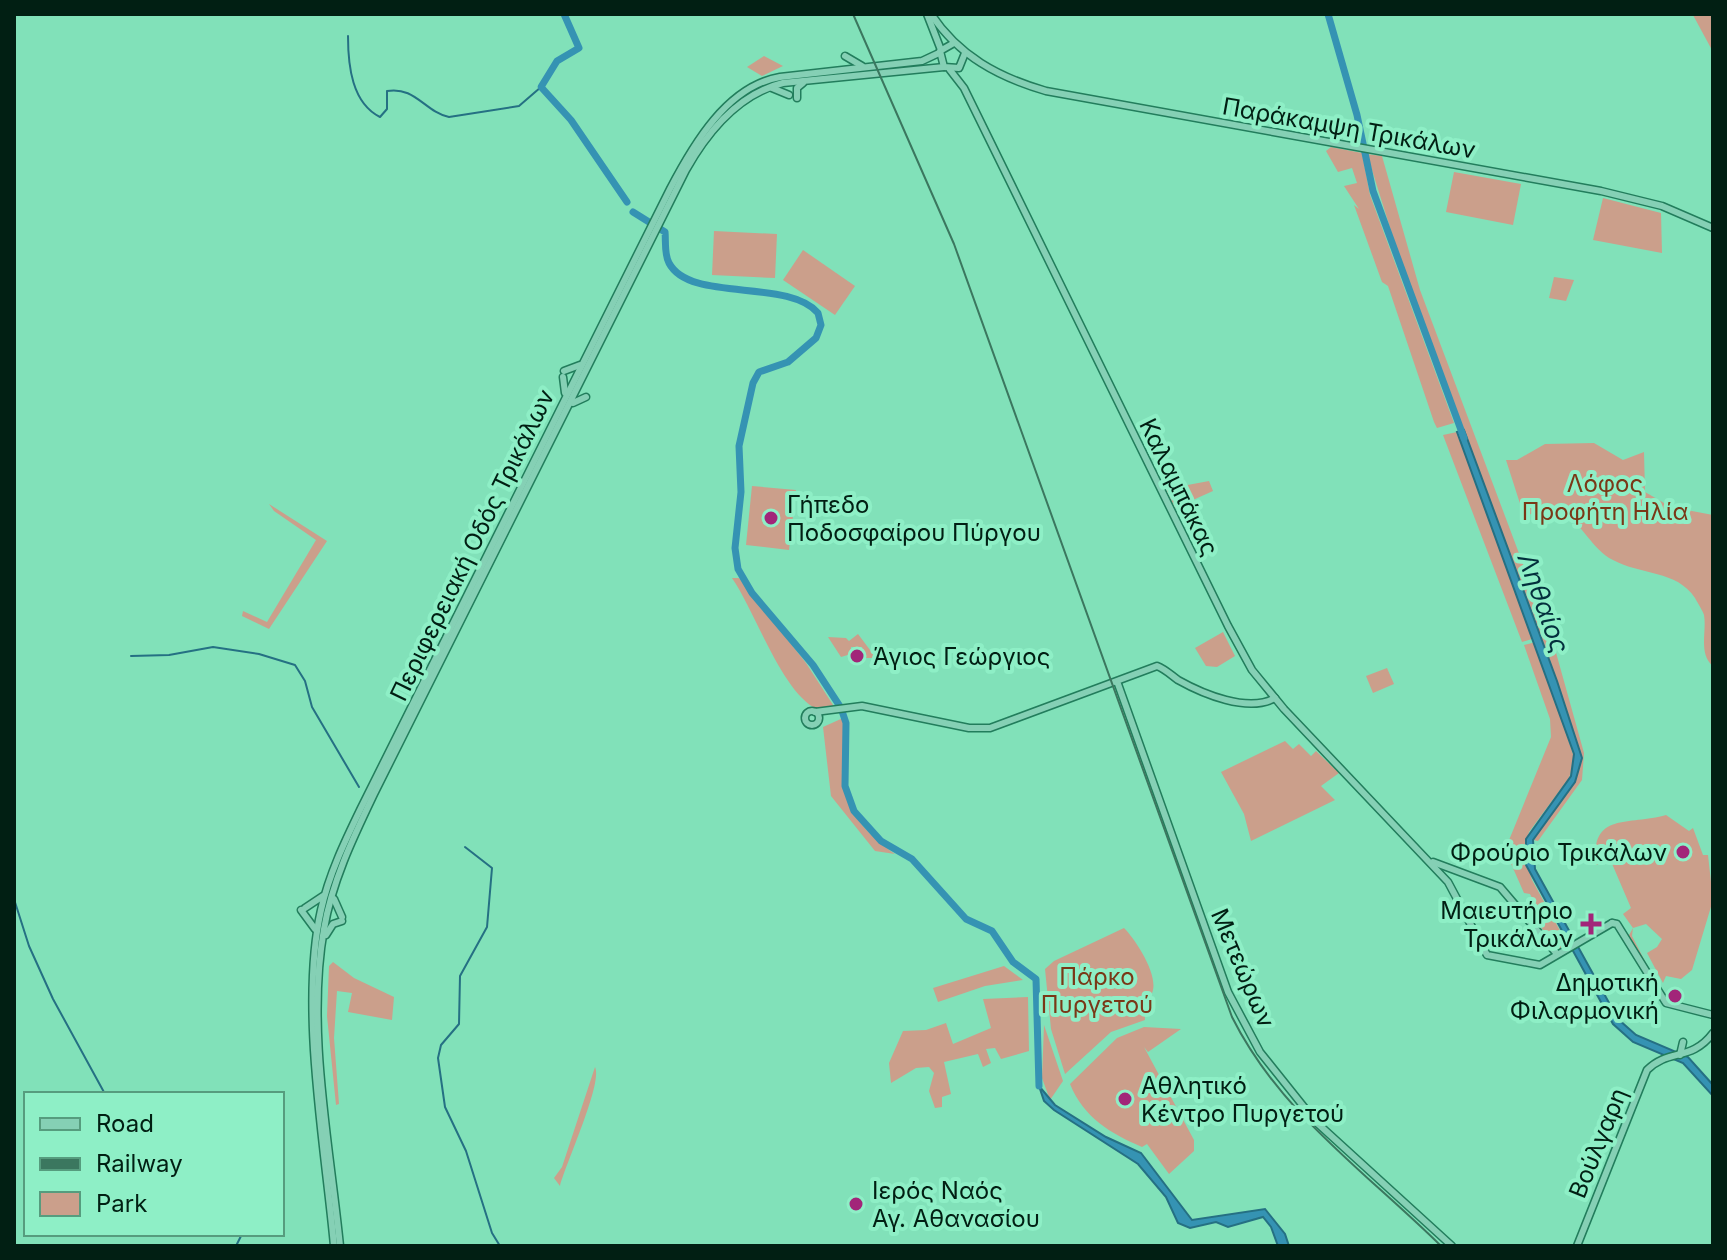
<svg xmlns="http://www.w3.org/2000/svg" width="1727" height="1260" viewBox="0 0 1727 1260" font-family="Inter,sans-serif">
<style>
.green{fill:#cb9f8b}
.water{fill:#3593b3;stroke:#257083;stroke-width:2}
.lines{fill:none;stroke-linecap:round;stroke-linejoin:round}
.stream{stroke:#257083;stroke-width:2}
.river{stroke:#3593b3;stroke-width:7}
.major-casing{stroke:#227d5c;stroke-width:9}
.major{stroke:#85d0b5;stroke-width:6}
.rail{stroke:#3b775f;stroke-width:2}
.poi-dot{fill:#a22579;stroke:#8eefc6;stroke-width:3}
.labels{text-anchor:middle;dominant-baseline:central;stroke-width:8;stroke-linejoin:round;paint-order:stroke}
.street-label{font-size:24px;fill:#011f13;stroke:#8eefc6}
.park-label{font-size:24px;fill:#7a3817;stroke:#8eefc6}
.poi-label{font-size:24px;fill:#011f13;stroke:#8eefc6;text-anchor:start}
.water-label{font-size:26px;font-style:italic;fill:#032f3c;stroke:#8eefc6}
</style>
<rect width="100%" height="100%" fill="#81e1b9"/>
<g class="green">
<path d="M1713,14V52L1693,15Z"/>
<path d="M764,56L783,66L762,76L747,67Z"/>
<path d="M1331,147L1362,153L1370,195L1454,423L1437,428L1434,422L1388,286L1382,282L1354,205L1359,209L1344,186L1357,183L1352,168L1338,172L1326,151Z"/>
<path d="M1367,154L1382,156L1420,290L1555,649L1584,753L1582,780L1538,841L1533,840L1537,834L1571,788L1581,753L1402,266Z"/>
<path d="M1454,172L1521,184L1513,225L1446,212Z"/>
<path d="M1603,198L1661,213L1662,253L1593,240Z"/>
<path d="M714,231L777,234L775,278L712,275Z"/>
<path d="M803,250L855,286L835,315L783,280Z"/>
<path d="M1554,277L1574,280L1566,301L1549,298Z"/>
<path d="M1457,432L1528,622L1535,638L1522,642L1443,435Z"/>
<path d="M1594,443L1623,460L1644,452L1645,492L1671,507L1713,515V666C1698,654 1707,631 1704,615C1703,611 1697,602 1695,598C1677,570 1640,575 1613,560C1592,550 1583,523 1562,514C1549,509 1539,511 1526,516L1523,513L1506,460H1517L1545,444Z"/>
<path d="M1209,481L1213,491L1175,508L1166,489Z"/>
<path d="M752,486L796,490L789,550L746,545Z"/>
<path d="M269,504L327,541L269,629L242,616L243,611L267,622L316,540L274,511Z"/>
<path d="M732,578H739L806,663L835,708L817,709C782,693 755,611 732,578Z"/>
<path d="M1223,632L1235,656L1217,667L1206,666L1195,648Z"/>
<path d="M858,634L876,658H864L862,647H851V654L841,657L828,637L846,638L849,641Z"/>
<path d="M1536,642L1575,760L1569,778L1529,832L1525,857L1532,880L1568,945L1559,949L1534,919L1540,913L1530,894L1524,893L1505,850L1551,737L1550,719L1524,645Z"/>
<path d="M1387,668L1394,684L1373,693L1366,676Z"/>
<path d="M843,718C846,734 843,752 842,768C840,808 867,834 895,854L875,851L831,796L823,727Z"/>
<path d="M1285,741L1293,749L1299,744L1311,756L1316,751L1339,773L1321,786L1335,800L1251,841L1244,814L1221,772Z"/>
<path d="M1666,815L1689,831L1693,828L1703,855H1708L1713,900L1692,970L1681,979L1666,976L1663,983L1647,953L1657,947L1662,939L1646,924L1633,928L1632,936L1651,973L1628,937L1633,928L1623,914L1631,908L1610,859L1596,865C1590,811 1629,826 1666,815Z"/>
<path d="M1124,928C1135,939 1157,972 1153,990C1150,1002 1144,1007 1145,1020L1111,1032L1065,1074L1051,1029L1045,969L1054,961Z"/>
<path d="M333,962L354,978L394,997L392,1020L348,1012L352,993L337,991L334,1038L339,1104L336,1105L327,1016L329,966Z"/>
<path d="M1004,966L1023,980L985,986L938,1002L933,988Z"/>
<path d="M1028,997L1029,1051L1001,1059L995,1048L986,1049L991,1063L983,1067L978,1054L944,1062L951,1094L942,1097V1107L935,1108L929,1091L934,1073L929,1067L916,1068L891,1083L889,1063L903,1031L926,1030L946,1023L953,1044L991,1028L983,999Z"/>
<path d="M1044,1025L1063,1081L1050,1100L1042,1078Z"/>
<path d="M1144,1027L1181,1029L1148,1052L1144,1047L1194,1140V1151L1169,1174L1147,1144L1142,1147C1110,1133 1084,1118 1070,1084L1117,1038Z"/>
<path d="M595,1067C603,1083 566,1163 560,1186L554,1178L562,1167Z"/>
</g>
<g class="water">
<path d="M1464,430L1557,681L1582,758L1575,782L1533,840L1535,869L1618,1019L1636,1035L1688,1057L1713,1085V1096L1683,1063L1633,1042L1613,1024L1526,865V839L1571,776L1574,754L1457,432Z"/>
<path d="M1039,1086L1055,1105L1106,1137L1141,1153L1192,1220L1265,1209L1285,1234L1289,1246H1278L1271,1227L1263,1217L1228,1227L1216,1222L1190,1228L1178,1223L1166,1197L1138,1164L1054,1110L1044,1101Z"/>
</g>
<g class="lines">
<g class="stream">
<path d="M348,36C348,66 352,103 380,117L387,109V91C415,86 425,112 449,117L519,106L541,87"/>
<path d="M131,656L169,655L213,647L259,654L295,665L305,681L312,707L359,787"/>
<path d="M465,847L492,868L487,927L460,976L459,1024L441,1045L438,1058L445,1107L466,1151L492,1233L500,1246"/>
<path d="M14,899L29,946L53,999L105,1094"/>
<path d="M236,1246L242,1234"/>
</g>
<g class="river">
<path d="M564,14L579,48L557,61L541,87L571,120L627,202"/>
<path d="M1328,14L1357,115L1373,191L1464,438"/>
<path d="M633,212L665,232C666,241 664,254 669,263C690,303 788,278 818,313L821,325L816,338L788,362L759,372L753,383L739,446L741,492L735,548L738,569L752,593L813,665L841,708L846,723L845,786L854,811L881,841L912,859L966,919L992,931L1013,962L1036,979L1039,1086"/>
</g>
<g class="major-casing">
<g id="major">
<path d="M927,14L941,50"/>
<path d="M931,14C959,56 998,77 1046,91L1601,191L1662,206L1713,228"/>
<path d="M954,43L940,51L944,67L959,68L965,53"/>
<path d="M845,56L862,66"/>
<path d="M950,70L964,88L1228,626L1252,670L1284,709L1448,882L1487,955L1540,965L1612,923"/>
<path d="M772,88L789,95"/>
<path d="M797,98V88L803,83"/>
<path d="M564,371L580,365"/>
<path d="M563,377L565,393"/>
<path d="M573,403L586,397"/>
<path d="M1118,684L1228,992L1260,1052L1316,1122L1452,1246"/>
<circle cx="812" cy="718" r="7"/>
<path d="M815,712L862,706L969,728H990L1157,666C1165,669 1171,675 1178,680C1203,694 1248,713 1275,698"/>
<path d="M1433,862L1500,887L1557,954"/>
<path d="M334,899L342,917"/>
<path d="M305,908L323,896"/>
<path d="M301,910L315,929"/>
<path d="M1612,923L1617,924L1666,1003L1713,1015"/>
<path d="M326,935L333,924L342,921"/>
<path d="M1680,1055L1683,1042"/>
<path d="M334,1246C325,1146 299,1007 321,910C329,874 345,841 361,808L670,189C693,145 727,86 780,77L922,61L939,53"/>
<path d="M340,1246C330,1145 306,1029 324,929C332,881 354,836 375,792L686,170C708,131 739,94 783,83L944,67"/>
<path d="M1577,1246L1647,1070C1669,1048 1691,1062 1713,1033"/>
</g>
</g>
<use href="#major" class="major"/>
<path class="rail" d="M853,14L954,244L1232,1017C1280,1113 1366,1172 1441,1246"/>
</g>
<g class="poi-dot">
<circle cx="771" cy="518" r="8"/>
<circle cx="857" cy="656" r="8"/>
<circle cx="1683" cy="852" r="8"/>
<path d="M1587 912h8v8h8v8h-8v8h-8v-8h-8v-8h8z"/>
<circle cx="1675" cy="996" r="8"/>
<circle cx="1125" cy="1099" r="8"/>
<circle cx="856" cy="1204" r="8"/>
</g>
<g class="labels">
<g class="street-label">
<text transform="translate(1349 128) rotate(10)">Παράκαμψη Τρικάλων</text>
<text transform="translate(1179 487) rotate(64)">Καλαμπάκας</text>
<text transform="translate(472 545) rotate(-64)">Περιφερειακή Οδός Τρικάλων</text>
<text transform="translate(1243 968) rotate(67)">Μετεώρων</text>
<text transform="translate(1598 1143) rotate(-68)">Βούλγαρη</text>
</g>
<g class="park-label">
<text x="1605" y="483">Λόφος<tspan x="1605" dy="28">Προφήτη Ηλία</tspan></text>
<text x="1097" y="976">Πάρκο<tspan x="1097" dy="28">Πυργετού</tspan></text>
</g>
<g class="poi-label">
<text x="787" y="504">Γήπεδο<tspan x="787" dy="28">Ποδοσφαίρου Πύργου</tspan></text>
<text x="873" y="656">Άγιος Γεώργιος</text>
<text x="1667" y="852" text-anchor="end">Φρούριο Τρικάλων</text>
<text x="1573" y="910" text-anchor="end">Μαιευτήριο<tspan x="1573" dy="28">Τρικάλων</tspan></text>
<text x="1659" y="982" text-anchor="end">Δημοτική<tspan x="1659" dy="28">Φιλαρμονική</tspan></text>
<text x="1141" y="1085">Αθλητικό<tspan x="1141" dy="28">Κέντρο Πυργετού</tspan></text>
<text x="872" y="1190">Ιερός Ναός<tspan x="872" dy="28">Αγ. Αθανασίου</tspan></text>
</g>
<g class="water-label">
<text transform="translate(1544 603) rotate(70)">Ληθαίος</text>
</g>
</g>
<rect width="1727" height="1260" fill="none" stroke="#011f13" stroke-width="32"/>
<rect x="24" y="1092" width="260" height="144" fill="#8eefc6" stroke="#569c7e" stroke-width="2"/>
<rect x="40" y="1118" width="40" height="12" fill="#85d0b5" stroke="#569c7e" stroke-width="2"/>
<text x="96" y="1132" font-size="24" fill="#011f13">Road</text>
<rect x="40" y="1158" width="40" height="12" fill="#3b775f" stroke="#569c7e" stroke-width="2"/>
<text x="96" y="1172" font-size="24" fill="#011f13">Railway</text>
<rect x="40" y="1192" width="40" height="24" fill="#cb9f8b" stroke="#569c7e" stroke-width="2"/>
<text x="96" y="1212" font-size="24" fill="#011f13">Park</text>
</svg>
